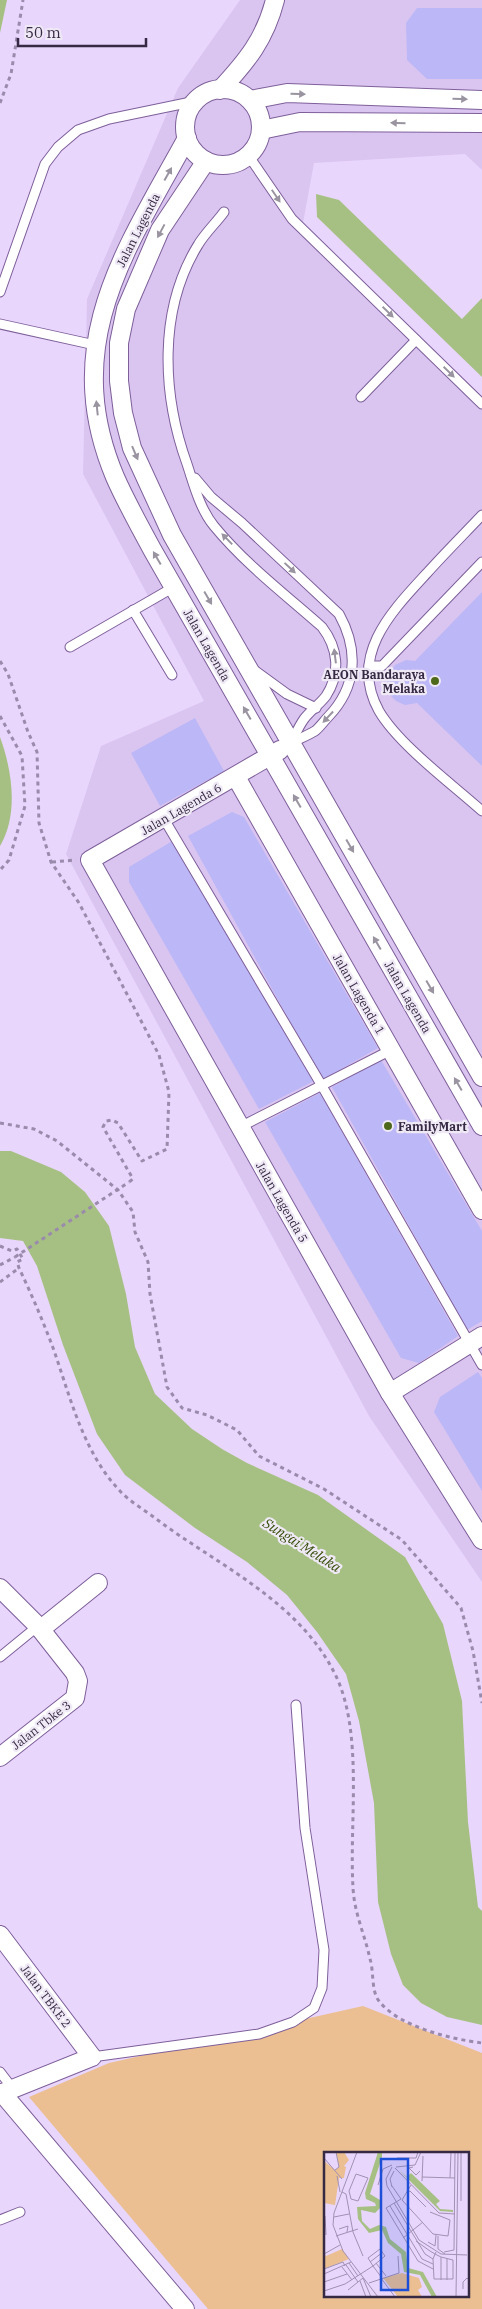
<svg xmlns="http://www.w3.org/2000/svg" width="482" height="2309" viewBox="0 0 482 2309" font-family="'IBM Plex Serif',serif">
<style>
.built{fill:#dac5f1}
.green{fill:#ebbf91;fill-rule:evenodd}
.water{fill:#a6c083}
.building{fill:#bcb7f6}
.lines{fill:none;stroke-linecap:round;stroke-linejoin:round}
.service-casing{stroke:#7e5f9a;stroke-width:11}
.minor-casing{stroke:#7e5f9a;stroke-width:20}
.path{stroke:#9a8aab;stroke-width:3;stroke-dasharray:4 4;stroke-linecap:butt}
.service{stroke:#fff;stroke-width:9}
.minor{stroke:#fff;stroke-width:18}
.path-bridge{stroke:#9a8aab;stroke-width:3;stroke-dasharray:4 4;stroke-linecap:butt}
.oneway{fill:#9a94a1}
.poi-dot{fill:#4d681b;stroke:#efe9f6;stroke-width:2}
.labels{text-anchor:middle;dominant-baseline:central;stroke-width:4.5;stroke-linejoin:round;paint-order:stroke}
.street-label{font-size:12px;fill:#362943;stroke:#efe9f6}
.poi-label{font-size:12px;font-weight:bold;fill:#362943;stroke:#efe9f6;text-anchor:end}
.water-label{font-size:14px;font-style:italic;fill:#364d07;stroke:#efe9f6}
.inset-road{fill:none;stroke:#a191b3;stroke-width:1}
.view{fill:#1d4ed8;fill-opacity:0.15;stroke:#1d4ed8;stroke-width:2.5}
.inset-edge{fill:none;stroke:#362943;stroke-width:2.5}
</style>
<rect width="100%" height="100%" fill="#e9d6fd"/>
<path class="built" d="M240,0H482V170L465,154L314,163L303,223L482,398V1582L369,1416L66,854L101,746L204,701L83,474L87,299L178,88Z"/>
<path class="green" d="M363,2006L482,2053V2309H208L29,2097L109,2063ZM326,2153H468V2295H326Z"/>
<g class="water">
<path d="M0,0H7L0,33Z"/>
<path d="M316,194L339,200L462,319L482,298V377L317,217Z"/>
<path d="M0,737C12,770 19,814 0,846Z"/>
<path d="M0,1151H11L61,1172L85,1192L109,1226L126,1294L135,1347L155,1394L192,1429L222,1449L247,1463L318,1495L405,1557L443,1624L462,1701L468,1822L478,1907L482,1911V2025L447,2017L421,2003L403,1985L391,1954L378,1902L374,1803L359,1721L346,1674L317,1632L287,1595L247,1562L195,1528L125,1475L97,1434L63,1345L37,1266L23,1241L0,1238Z"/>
</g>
<g class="building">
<path d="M417,8H482V79H427L407,60L406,23Z"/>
<path d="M482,592V766L417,703L405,705L396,701L391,696L387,686L388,676L395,665L406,660L415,661Z"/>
<path d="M195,718L224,771L160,806L131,753Z"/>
<path d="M232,812L244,817L378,1048L322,1080L188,836Z"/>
<path d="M174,840L314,1081L259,1109L129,882V867Z"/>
<path d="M381,1060L482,1231V1321L467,1330L332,1087Z"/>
<path d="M320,1093L458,1336L419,1363L401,1358L265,1122Z"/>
<path d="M478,1372L482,1378V1491L434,1412L440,1397Z"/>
</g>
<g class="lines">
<g class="service-casing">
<g id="service">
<path d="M248,155L292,219L482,404"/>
<path d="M224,212C216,223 205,233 198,245C158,310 162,394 187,464C194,485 200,509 214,526C245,564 286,595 322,627C338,648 341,673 326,696C320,704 311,710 304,719C299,726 295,735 291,743"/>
<path d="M0,292L45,164L58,147L78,130L109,119L196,101"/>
<path d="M0,324L95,345"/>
<path d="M361,397L416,340"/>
<path d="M195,478L211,497L242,523L339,614C359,650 357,687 328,717C324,721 320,727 315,731C308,735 299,739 291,743"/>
<path d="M482,515C464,534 445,553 427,573C392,611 348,655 379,711C399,745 452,784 482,811"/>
<path d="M133,610L172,675"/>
<path d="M70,647L174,587"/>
<path d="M369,666H382L482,562"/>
<path d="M254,670L287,694L316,708"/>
<path d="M164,819L322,1086L482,1365"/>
<path d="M240,1127L391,1050"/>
<path d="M0,1657L38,1626"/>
<path d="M92,2057L259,2034L293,2022L314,2008L322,1988L324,1950L305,1828L296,1705"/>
<path d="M0,2072L13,2089"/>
<path d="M0,2220L20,2212"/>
</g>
</g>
<g class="minor-casing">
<g id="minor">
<circle cx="223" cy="127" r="38"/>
<path d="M220,90C247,61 265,39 275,0"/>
<path d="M250,100L287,93L482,100"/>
<path d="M261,130L300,122L482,123"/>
<path d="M187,138C125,251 59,344 115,477C126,502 140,527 153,551L482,1126"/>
<path d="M206,161L160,230L126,309L119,343V381L123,413L132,448L172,535L482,1077"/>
<path d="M280,750L90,860L390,1393L482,1540"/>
<path d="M236,777L482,1210"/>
<path d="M390,1393L482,1336"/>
<path d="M0,1588L38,1626L75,1673L78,1681L75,1698L0,1757"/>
<path d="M41,1629L98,1583"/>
<path d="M0,1935L92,2057L0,2094"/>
<path d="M2,2093L185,2309"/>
</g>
</g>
<g class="path">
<path d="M0,103L11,74L23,0"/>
<path d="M0,661L8,674L28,732L37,752L39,823L51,862L79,903L159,1055L169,1092L167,1149L142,1161L118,1123L112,1120L106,1121L103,1127L133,1179L129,1182"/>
<path d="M0,716L22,756L25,806L9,860L0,870"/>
<path d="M52,862L76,860"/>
<path d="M0,1123L34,1129L57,1141L118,1190L133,1212L135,1232L148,1262L150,1294L167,1387L182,1408L207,1415L237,1430L259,1456L324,1489L402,1540L461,1608L473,1651L482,1703"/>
<path d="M0,1246L12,1251L17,1249L23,1259L17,1262L19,1268C31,1293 42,1319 52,1345C70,1395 82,1451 120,1491C129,1501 143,1509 155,1518C217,1565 298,1600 335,1674C364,1732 349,1823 353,1887C354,1913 365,1935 370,1959C374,1971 371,1991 379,2001C399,2027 451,2039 482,2043"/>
<path d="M0,1265L15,1257"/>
<path d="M0,1282L19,1268"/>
</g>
<use href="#service" class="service"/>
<use href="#minor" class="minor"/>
<path class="path-bridge" d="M15,1257L129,1182"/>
</g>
<defs><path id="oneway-solid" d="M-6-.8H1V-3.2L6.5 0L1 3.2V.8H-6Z" transform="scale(1.25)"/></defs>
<g class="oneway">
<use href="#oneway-solid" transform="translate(298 94) rotate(2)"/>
<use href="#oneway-solid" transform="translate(460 99) rotate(2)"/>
<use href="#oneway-solid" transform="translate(398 123) rotate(-179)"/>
<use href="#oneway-solid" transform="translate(168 174) rotate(-61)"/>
<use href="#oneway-solid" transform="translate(276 196) rotate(56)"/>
<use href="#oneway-solid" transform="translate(161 231) rotate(118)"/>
<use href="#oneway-solid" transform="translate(388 312) rotate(44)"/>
<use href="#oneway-solid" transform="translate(449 372) rotate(44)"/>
<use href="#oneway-solid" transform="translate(97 408) rotate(-96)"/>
<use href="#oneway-solid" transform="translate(135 453) rotate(67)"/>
<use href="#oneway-solid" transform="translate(227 539) rotate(-134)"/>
<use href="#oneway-solid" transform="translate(157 558) rotate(-120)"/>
<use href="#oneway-solid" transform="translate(290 568) rotate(43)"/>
<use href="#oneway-solid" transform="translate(208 598) rotate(60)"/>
<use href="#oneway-solid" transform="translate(335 656) rotate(-97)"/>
<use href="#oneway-solid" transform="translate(247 713) rotate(-120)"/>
<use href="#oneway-solid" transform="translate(328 717) rotate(133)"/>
<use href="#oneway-solid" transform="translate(297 801) rotate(-120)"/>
<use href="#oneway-solid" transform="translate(350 846) rotate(60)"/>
<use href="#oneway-solid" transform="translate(377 943) rotate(-120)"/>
<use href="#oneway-solid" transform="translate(430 987) rotate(60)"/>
<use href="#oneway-solid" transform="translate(458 1084) rotate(-120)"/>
</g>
<g class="poi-dot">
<circle cx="435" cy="681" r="5"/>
<circle cx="388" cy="1126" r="5"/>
</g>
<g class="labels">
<g class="street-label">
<text transform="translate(138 230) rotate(-63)">Jalan Lagenda</text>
<text transform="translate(207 645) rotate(60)">Jalan Lagenda</text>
<text transform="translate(181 809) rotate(-30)">Jalan Lagenda 6</text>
<text transform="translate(359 994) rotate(60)">Jalan Lagenda 1</text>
<text transform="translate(408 997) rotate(60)">Jalan Lagenda</text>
<text transform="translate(282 1202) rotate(60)">Jalan Lagenda 5</text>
<text transform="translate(41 1725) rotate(-38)">Jalan Tbke 3</text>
<text transform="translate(46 1996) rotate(53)">Jalan TBKE 2</text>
</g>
<g class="poi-label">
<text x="425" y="674">AEON Bandaraya<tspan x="425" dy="14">Melaka</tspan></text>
<text x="398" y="1126" text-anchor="start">FamilyMart</text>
</g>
<g class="water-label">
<text transform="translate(302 1545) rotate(32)">Sungai Melaka</text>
</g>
</g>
<g transform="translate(324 2152)">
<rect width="145" height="145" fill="#e9d6fd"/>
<path d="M12,0H20L25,8L20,14L22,15L20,26H15L11,53L0,51V9L11,18L15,15ZM18,97L25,107L0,117V102L2,104ZM78,121L95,126L98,135L94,138L98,145H74L59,126Z" fill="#ebbf91"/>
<path d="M54,0H58V5L46,42L56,48L57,55L51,61L37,58L38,69L46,77L55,73L62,75L66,87L82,100L84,116L99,120L113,145H108L96,123L80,120L77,102L64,91L58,78L45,81L34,67L33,55L52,54L51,51L42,47L41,41ZM75,18L83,25L87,21L116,49L112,52L116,57L129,58V60L116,59Z" fill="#a6c083"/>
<path class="inset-road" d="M33,0L10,61L9,73L19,99L54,145M137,0V49M0,6L18,27M73,6H92L94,0M68,15L62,27L63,34L95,88L117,102L143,103M72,15L91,13L97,0M89,15L85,16L92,23L96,19M71,16L115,61L131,62M11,18L15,15L12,0M32,22L44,26L34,49L27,47L25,39ZM13,24L16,40M98,25L131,26M126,26L127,0M98,29L99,4M54,33L59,17L68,13M87,33L78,48L109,82L124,84L126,68L106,60M68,34L77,47L62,56L94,109L109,117M68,35L66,27L70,19M18,40L22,42L29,80L39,104M84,40L86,39L102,55M70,51L101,102L109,107M66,54L98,107L109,112M1,64L2,83M10,65L25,62M15,77L24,74L23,80M12,84L34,77M114,84V97L121,102M79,86L99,70M92,89L106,99L111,102L117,105L129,108V127H110L109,107L111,102L112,100M104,90L111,94L112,83M120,100L130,98L131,0M0,102L16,93M117,105V128M123,107V128M46,110L59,100M25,111L34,124M52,111L62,124M22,113L34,130M18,115L28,128M0,117L19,110L21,114M0,122L27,110M57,126L71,145M36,129L42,145M0,130L23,122M45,131L75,121L74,104M139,137V130L143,126L145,128M24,138L39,126L47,145M0,139L21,132L49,114L61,104L56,97L44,106L49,114L58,126M132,145L134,0"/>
<path class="view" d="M57,7H84V138H57Z"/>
<rect width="145" height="145" class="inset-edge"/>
</g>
<path d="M18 38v8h128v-8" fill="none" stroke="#362943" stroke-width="2.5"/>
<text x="25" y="38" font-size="15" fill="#362943" stroke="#efe9f6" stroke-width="4" paint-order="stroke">50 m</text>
</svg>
